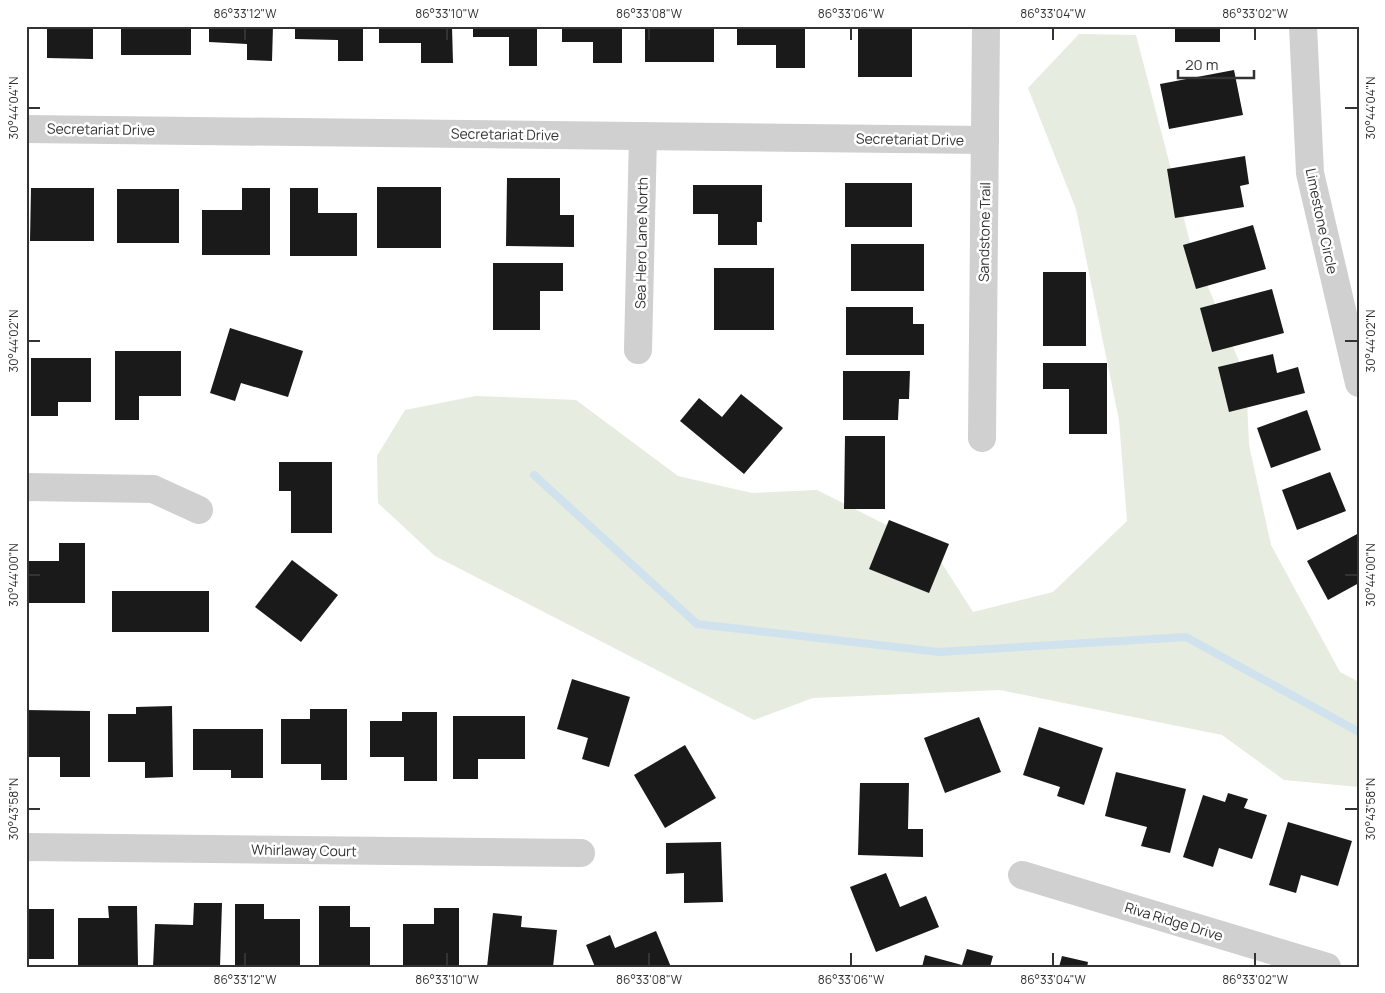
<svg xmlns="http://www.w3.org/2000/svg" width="1385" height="993" viewBox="0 0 1385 993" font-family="Manrope,sans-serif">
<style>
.green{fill:#e6ecdf}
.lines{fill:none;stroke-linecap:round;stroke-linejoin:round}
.stream{stroke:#cfe2ee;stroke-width:8}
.building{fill:#1a1a1a}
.minor{stroke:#d0d0d0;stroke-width:28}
.ticks{fill:none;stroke:#333;stroke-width:2}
.labels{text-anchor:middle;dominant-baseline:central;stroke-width:5;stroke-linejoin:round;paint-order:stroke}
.street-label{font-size:14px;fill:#333;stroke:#fff}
.neatline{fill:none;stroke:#333;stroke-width:2}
.ticks-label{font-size:12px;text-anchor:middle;fill:#333}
</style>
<rect width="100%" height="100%" fill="#fff"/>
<path class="green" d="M1079,34L1136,35L1191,246L1246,378L1249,445L1271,545L1340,672L1359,682V787L1284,780L1222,735L1000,690L813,698L754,720L435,556L378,503L377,456L405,410L476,396L576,400L678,476L752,493L817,490L932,548L973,612L1053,592L1127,521L1119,420L1076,209L1028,88Z"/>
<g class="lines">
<path class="stream" d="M534,475L697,624L939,652L1186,637L1359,732"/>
</g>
<g class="building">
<path d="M47,26H93V59L47,58Z"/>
<rect x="121" y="26" width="70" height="29"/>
<path d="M209,26H273L272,61L247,60V44L209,42Z"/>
<path d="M295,26H363V61H338V40L295,39Z"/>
<path d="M379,26H452L453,63H421V43H379Z"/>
<path d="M473,26H537V66H509V37H473Z"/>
<path d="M562,26H622V63H593V42H562Z"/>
<rect x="645" y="26" width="69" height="36"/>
<path d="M737,26H805V68H776V45H737Z"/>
<rect x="858" y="26" width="54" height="51"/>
<rect x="1175" y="26" width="45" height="16"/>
<path d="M1234,70L1243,115L1169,129L1160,84Z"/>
<path d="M1245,156L1249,184L1240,186L1244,207L1175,218L1167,169Z"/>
<path d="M507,178H560V215H574V247L506,246Z"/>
<rect x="845" y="183" width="67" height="44"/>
<path d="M693,185H762V222H757V245H718V214H693Z"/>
<rect x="377" y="187" width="64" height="61"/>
<path d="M31,188H94V241H30Z"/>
<path d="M242,188H270V255H202V210H242Z"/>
<path d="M290,188H318V213H357V256H290Z"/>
<rect x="117" y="189" width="62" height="54"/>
<path d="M1253,225L1266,269L1196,289L1183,245Z"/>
<rect x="851" y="244" width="73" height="47"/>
<path d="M493,263H563V291H540V330H493Z"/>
<rect x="714" y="268" width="60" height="62"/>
<rect x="1043" y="272" width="43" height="74"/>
<path d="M1272,289L1284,333L1212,352L1200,308Z"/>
<path d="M846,307H913V324H924V355H846Z"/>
<path d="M230,328L303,351L288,397L241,383L235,401L210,393Z"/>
<path d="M115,351H181V396H139V420H115Z"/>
<path d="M1273,354L1277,373L1298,367L1305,393L1229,412L1218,367Z"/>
<path d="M31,358H91V402H58V416H31Z"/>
<path d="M1043,363H1107V434H1069V389H1043Z"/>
<path d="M843,371H910L909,399H899L898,420H843Z"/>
<path d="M741,394L783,428L744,474L680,421L699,398L722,417Z"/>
<path d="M1307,410L1321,450L1271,468L1257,428Z"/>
<path d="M845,436H885V509H844Z"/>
<path d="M279,462H332V533H291V491H279Z"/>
<path d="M1330,472L1346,511L1297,530L1282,490Z"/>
<path d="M889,520L949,544L929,593L869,569Z"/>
<path d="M1359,533V583L1328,600L1307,561Z"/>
<path d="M59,543H85V603H28V561H59Z"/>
<path d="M292,560L338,595L301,642L255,607Z"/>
<rect x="112" y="591" width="97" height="41"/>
<path d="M572,679L630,697L609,767L582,759L588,738L557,729Z"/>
<path d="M172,706L173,777L145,778V762H108V714H136V707Z"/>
<path d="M310,709H347V780H321V764H281V719H310Z"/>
<path d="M26,710L90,711V777H60V757H26Z"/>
<path d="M402,712H437V781H404V757H370V721H402Z"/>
<path d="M453,716H525V759H478V779H453Z"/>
<path d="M979,717L1001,772L945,793L924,738Z"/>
<path d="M1039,727L1103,748L1084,805L1057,796L1060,787L1023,775Z"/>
<path d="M193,729H263V778H231V770H193Z"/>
<path d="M685,745L716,798L665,828L634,775Z"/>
<path d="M1116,772L1186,789L1170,853L1141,846L1147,827L1105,816Z"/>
<path d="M860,783H909L908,829H923V857L858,855Z"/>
<path d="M1228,793L1248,799L1244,808L1267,815L1252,859L1219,848L1213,867L1183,857L1203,795L1225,802Z"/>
<path d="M1288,822L1352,841L1338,886L1301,875L1296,893L1269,885Z"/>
<path d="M721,842L723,902L684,903V873L666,874V843Z"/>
<path d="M886,873L900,907L926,896L939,927L876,952L850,887Z"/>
<path d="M194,903H222L220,967H153L155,924L193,925Z"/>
<path d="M235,904H264V919H300V967H235Z"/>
<path d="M108,906H137L138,965H117V967H104V965H78V918H109Z"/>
<path d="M319,906H350V927H370V965H319Z"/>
<path d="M434,908H459V967H403V924H434Z"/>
<rect x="26" y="909" width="28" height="50"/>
<path d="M493,913L522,916L521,927L557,930L553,967H487Z"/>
<path d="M656,931L671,967H595L586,945L610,935L615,948Z"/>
<path d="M967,949L993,956L990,967H922L925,955L962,965Z"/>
<path d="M1062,956L1088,962L1087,967H1059Z"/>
</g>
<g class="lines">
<g class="minor">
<path d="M1303,26L1310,173L1359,383"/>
<path d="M26,129L985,140"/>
<path d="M638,350L643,136"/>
<path d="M982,438L986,26"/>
<path d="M26,487L153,489L199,510"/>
<path d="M26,847L581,853"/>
<path d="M1022,875L1327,967"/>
</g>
</g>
<path class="ticks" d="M245,28V40M447,28V40M649,28V40M851,28V40M1053,28V40M1255,28V40M28,108H40M1345,108H1358M28,341H40M1345,341H1358M28,575H40M1345,575H1358M28,809H40M1345,809H1358M245,953V966M447,953V966M649,953V966M851,953V966M1053,953V966M1255,953V966"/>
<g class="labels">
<g class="street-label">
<text transform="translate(101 129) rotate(1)">Secretariat Drive</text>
<text transform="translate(505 134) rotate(1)">Secretariat Drive</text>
<text transform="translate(910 139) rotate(1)">Secretariat Drive</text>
<text transform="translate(1322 221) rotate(78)">Limestone Circle</text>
<text transform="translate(984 232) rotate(-89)">Sandstone Trail</text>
<text transform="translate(641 243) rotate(-89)">Sea Hero Lane North</text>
<text transform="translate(304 850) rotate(1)">Whirlaway Court</text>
<text transform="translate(1174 921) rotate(17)">Riva Ridge Drive</text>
</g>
</g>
<rect width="1385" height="993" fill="none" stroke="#ffffff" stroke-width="55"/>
<path d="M1178 70v8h76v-8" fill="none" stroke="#333333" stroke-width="2.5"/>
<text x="1185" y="70" font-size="15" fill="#333333" stroke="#ffffff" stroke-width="4" paint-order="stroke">20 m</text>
<rect x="28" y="28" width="1330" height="938" class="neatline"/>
<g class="ticks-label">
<text x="245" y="18">86°33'12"W</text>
<text x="447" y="18">86°33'10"W</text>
<text x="649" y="18">86°33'08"W</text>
<text x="851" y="18">86°33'06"W</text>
<text x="1053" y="18">86°33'04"W</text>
<text x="1255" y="18">86°33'02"W</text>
<text transform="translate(14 108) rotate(-90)" y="4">30°44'04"N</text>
<text transform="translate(1371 108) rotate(-90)" y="4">30°44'04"N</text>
<text transform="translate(14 341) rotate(-90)" y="4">30°44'02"N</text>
<text transform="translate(1371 341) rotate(-90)" y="4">30°44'02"N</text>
<text transform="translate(14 575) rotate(-90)" y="4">30°44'00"N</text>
<text transform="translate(1371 575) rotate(-90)" y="4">30°44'00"N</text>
<text transform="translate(14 809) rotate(-90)" y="4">30°43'58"N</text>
<text transform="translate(1371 809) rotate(-90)" y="4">30°43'58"N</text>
<text x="245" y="984">86°33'12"W</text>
<text x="447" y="984">86°33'10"W</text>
<text x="649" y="984">86°33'08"W</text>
<text x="851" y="984">86°33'06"W</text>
<text x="1053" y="984">86°33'04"W</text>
<text x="1255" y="984">86°33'02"W</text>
</g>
</svg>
